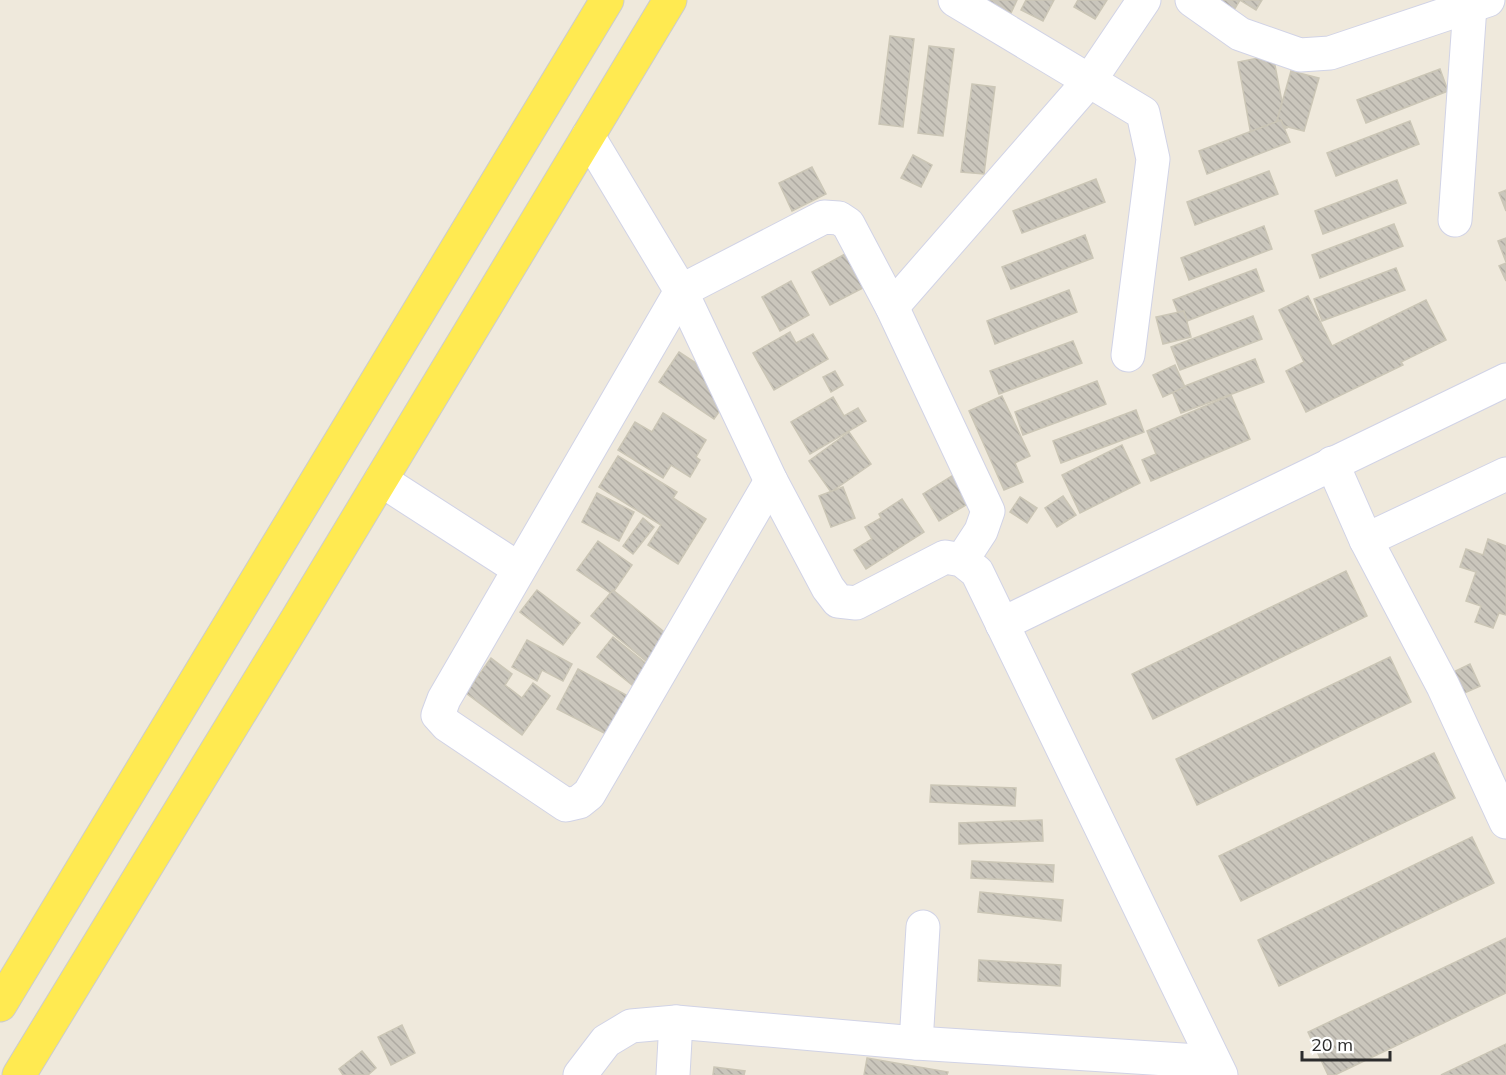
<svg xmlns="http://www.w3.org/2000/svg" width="1506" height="1075" viewBox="0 0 1506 1075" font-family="Mulish,sans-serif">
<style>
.building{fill:url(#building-back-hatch);stroke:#cbc6b6;stroke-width:1.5}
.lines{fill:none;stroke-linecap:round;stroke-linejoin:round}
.minor-casing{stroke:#d1d3e6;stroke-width:35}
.major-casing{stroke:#ccc;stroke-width:35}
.minor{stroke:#fff;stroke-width:33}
.major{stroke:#ffea51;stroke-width:33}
</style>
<defs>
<pattern id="building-back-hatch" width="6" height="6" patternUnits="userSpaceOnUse" patternTransform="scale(1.5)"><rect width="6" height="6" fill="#cac6bc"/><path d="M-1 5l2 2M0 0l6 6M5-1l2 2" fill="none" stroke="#aeaaa2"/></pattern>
</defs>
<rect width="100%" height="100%" fill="#efe9dc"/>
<g class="building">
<path d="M985,0H1017L1011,13Z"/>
<path d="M1026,0H1054L1043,21L1021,10Z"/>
<path d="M1078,0H1107L1095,19L1074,7Z"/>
<path d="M1207,0H1262L1256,10L1240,0L1231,15Z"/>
<path d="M890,36L914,39L903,127L879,124Z"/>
<path d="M929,46L954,49L943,136L918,133Z"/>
<path d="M1273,55L1287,128L1251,135L1238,62Z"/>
<path d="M1440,69L1448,91L1366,123L1357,100Z"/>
<path d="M1291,71L1319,78L1304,131L1276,124Z"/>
<path d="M972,84L995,87L984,174L961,172Z"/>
<path d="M1281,120L1290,142L1207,174L1199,151Z"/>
<path d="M1410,121L1419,144L1336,176L1327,153Z"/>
<path d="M913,155L932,165L921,187L901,178Z"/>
<path d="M812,167L826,194L792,211L779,183Z"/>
<path d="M1269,171L1278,194L1195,225L1187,202Z"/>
<path d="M1096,179L1105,202L1022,233L1013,211Z"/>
<path d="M1397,180L1406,203L1323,234L1315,211Z"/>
<path d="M1506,190V211L1499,193Z"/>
<path d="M1394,224L1403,246L1320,278L1312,255Z"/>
<path d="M1264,226L1272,249L1189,280L1181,258Z"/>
<path d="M1085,235L1093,258L1011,289L1002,267Z"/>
<path d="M1506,238V262L1498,241Z"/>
<path d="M845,254L863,288L830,305L812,272Z"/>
<path d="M1506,263V281L1499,266Z"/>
<path d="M1396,268L1405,290L1322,321L1314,299Z"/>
<path d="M1256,269L1264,291L1182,323L1173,300Z"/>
<path d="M791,281L809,315L780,331L762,297Z"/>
<path d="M1069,290L1077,312L995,344L987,321Z"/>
<path d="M1308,296L1332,346L1426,300L1446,340L1401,362L1403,365L1306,412L1286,371L1304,362L1279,310Z"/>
<path d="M1184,311L1191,337L1163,344L1156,317Z"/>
<path d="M1253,316L1262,339L1180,370L1171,347Z"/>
<path d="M790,332L796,343L813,334L828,359L774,390L753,353Z"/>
<path d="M1073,341L1082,363L999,394L990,371Z"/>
<path d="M679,352L735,389L714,419L659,382Z"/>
<path d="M1255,359L1264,382L1181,413L1172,391Z"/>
<path d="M1175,365L1185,387L1163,397L1153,375Z"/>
<path d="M835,371L843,385L831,392L823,377Z"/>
<path d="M1097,381L1106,404L1023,435L1015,412Z"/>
<path d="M1231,395L1250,439L1151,481L1142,460L1156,454L1147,431Z"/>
<path d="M1002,396L1030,456L1015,463L1023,482L1004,490L969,411Z"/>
<path d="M833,397L844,416L858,408L866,421L810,454L791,422Z"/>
<path d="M1136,410L1144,432L1061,463L1053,441Z"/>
<path d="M663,413L706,440L696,457L700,460L690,477L671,465L663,478L618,450L635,422L652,432Z"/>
<path d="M849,432L871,464L831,492L809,461Z"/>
<path d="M1122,445L1140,483L1080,513L1062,475Z"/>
<path d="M618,456L677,492L673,498L706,519L678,564L648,545L661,525L599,487Z"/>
<path d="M955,474L971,502L939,521L923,494Z"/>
<path d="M843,487L855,518L831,527L819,496Z"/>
<path d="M597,493L634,512L619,541L582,522Z"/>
<path d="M1063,496L1076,515L1057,527L1045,508Z"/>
<path d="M1020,497L1037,508L1027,523L1010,512Z"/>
<path d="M902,499L924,532L866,569L854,550L872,539L865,527L881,518L879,514Z"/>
<path d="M643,518L654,527L633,554L623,546Z"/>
<path d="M1488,539L1506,546V615L1499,613L1493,628L1475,622L1481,606L1466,601L1476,572L1460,567L1466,549L1483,555Z"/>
<path d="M598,541L632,565L612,594L577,570Z"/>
<path d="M1346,571L1367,616L1153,719L1132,674Z"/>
<path d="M537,590L580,623L563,645L520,612Z"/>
<path d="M613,590L668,635L646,661L591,616Z"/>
<path d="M613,637L648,665L632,685L597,657Z"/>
<path d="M527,640L572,664L563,681L542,670L537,681L512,667Z"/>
<path d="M1390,657L1411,702L1197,805L1176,759Z"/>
<path d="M491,658L512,674L505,685L522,698L533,683L550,696L522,735L466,693Z"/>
<path d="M1470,664L1480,686L1453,698L1443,677Z"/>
<path d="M578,669L628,696L608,735L557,709Z"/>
<path d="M1434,753L1455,798L1241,901L1219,856Z"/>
<path d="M931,785L1016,788L1015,806L930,802Z"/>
<path d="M1042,820L1043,841L959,844V823Z"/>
<path d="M1472,837L1494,883L1279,986L1258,940Z"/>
<path d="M972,861L1054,865L1053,882L971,878Z"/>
<path d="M980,892L1063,900L1061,921L978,912Z"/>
<path d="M1506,938V993L1335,1075H1328L1308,1032Z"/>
<path d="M979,960L1061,965L1060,986L978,981Z"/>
<path d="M402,1025L415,1053L391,1065L378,1037Z"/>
<path d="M1506,1044V1075H1441Z"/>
<path d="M362,1051L376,1068L368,1075H343L339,1069Z"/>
<path d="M867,1058L948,1072L947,1075H864Z"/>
<path d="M714,1067L745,1071L744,1075H713Z"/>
</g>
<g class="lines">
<g class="minor-casing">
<g id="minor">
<path d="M955,0L1143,113L1153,159L1128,355"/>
<path d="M1192,0L1240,34L1300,55L1330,53L1488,0"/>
<path d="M588,136L681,291L771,481L828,588L838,601L856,603L945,557L962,560L977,572L1221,1075"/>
<path d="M1455,220L1470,6"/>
<path d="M892,307L1090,80L1144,0"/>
<path d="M1332,463L1366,540L1443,686L1506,822"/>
<path d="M381,480L519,569"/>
<path d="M771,481L589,794L579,802L566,805L447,725L438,715L444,699L681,291L824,217L839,218L848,224L892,307L988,511L981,531L962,560"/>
<path d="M1366,540L1506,474"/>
<path d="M1002,624L1506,380"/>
<path d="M916,1043L923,927"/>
<path d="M580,1075L606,1041L631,1026L676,1022L916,1043L1214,1062"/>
<path d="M673,1075L676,1022"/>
</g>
</g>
<g class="major-casing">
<g id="major">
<path d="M0,1005L607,0"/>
<path d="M19,1075L297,619L670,0"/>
</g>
</g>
<use href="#minor" class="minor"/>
<use href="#major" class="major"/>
</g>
<path d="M1302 1051v9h88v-9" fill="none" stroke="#2c2c2c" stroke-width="3"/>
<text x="1311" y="1051" font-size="18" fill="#2c2c2c" stroke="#ffffff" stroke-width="4.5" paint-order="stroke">20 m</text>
</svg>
